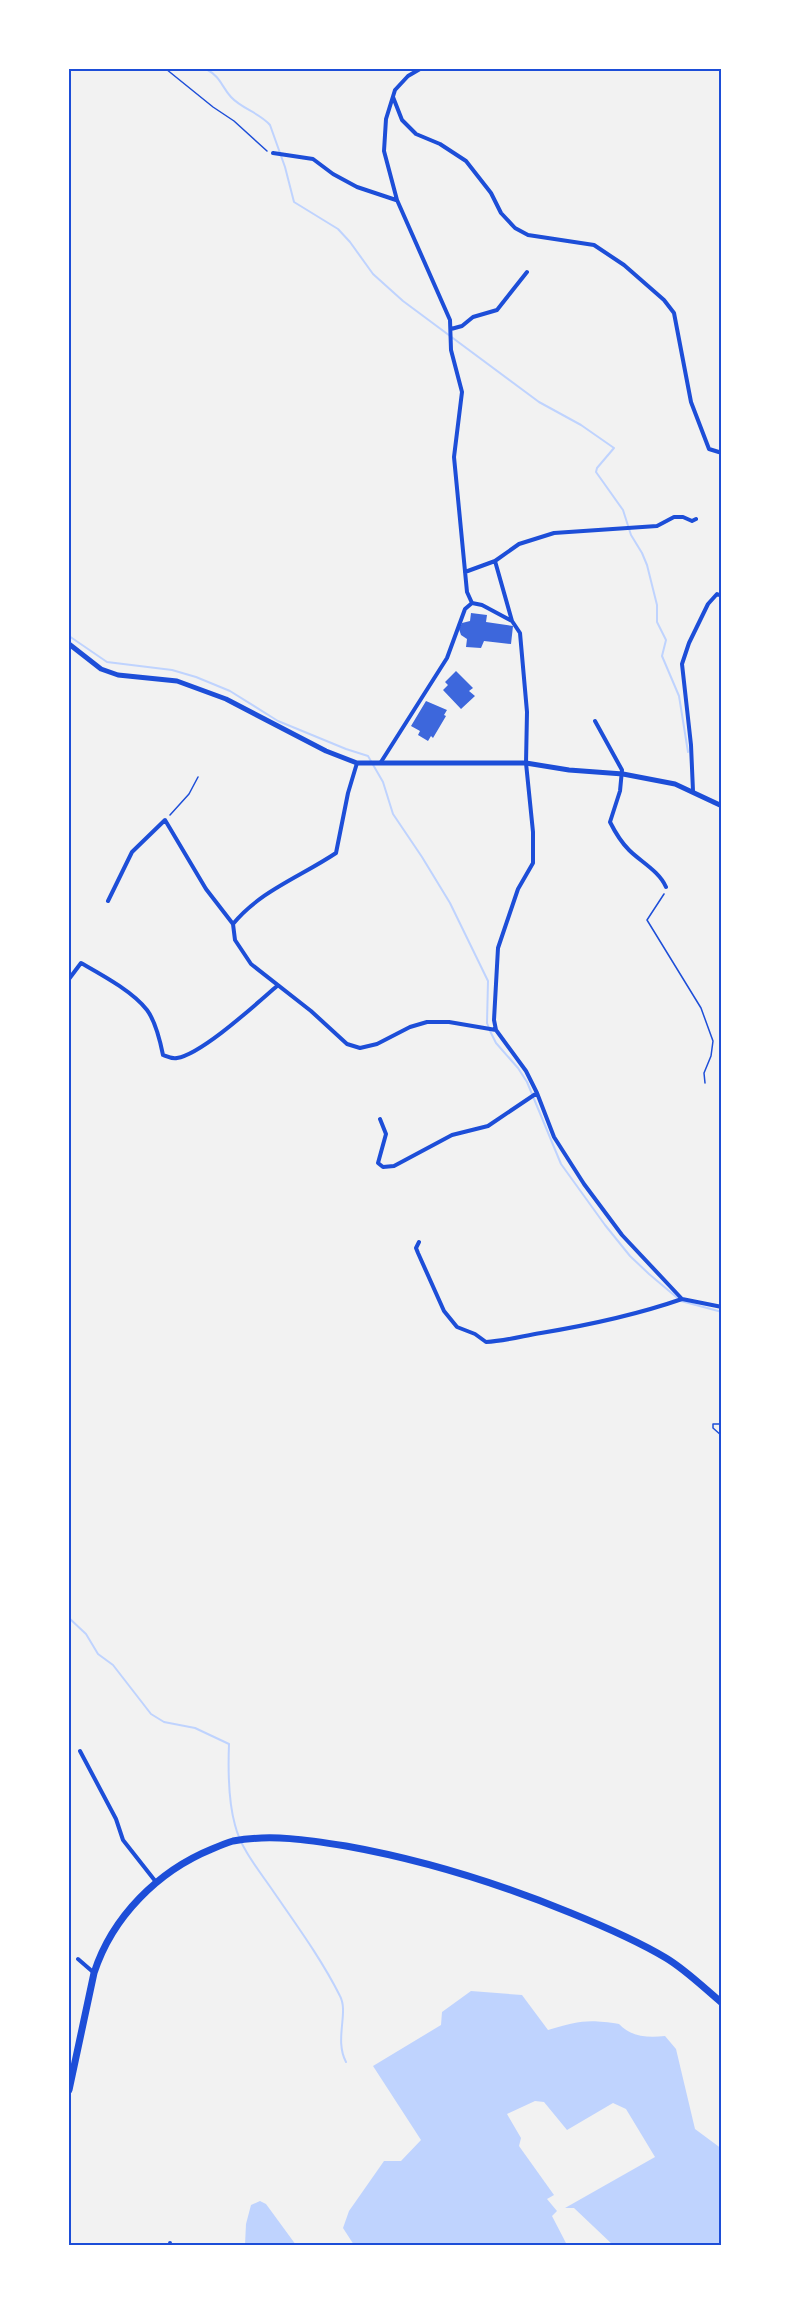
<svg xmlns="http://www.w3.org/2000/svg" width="791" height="2314" viewBox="0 0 791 2314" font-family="Commissioner,sans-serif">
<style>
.water{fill:#bfd3fe}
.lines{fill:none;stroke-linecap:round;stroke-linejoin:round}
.stream{stroke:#bfd3fe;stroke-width:2}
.building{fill:#3d67dc}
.path{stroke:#1d4ed8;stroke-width:1.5}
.minor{stroke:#1d4ed8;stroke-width:4}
.tertiary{stroke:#1d4ed8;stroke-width:5}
.primary{stroke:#1d4ed8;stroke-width:7}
.neatline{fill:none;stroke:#1d4ed8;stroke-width:2}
</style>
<rect width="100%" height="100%" fill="#f2f2f2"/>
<path class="water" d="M 471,1991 L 522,1995 L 548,2030 C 578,2021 588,2019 619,2024 C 631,2037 648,2038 665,2036 L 676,2049 L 695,2129 L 722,2149 L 722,2245 L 613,2245 L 574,2208 L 565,2208 L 655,2157 L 626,2109 L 613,2103 L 567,2130 L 544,2102 L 535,2101 L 507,2114 L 521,2138 L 519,2146 L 554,2195 L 547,2199 L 557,2211 L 552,2216 L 567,2245 L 354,2245 L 343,2228 L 349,2211 L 384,2161 L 401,2161 L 421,2140 L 373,2066 L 441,2025 L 442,2012 Z
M 260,2201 L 266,2204 L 296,2245 L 245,2245 L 246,2224 L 251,2205 Z"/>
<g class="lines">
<path class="stream" d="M 206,69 C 221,77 221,86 231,97 C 242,109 260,113 270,125 L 285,167 L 294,202 L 338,229 L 350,242 L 373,274 L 403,301 L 539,402 L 581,425 L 614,448 L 597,468 L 596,472 L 623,510 L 631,535 L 642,553 L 647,565 L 657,605 L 657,622 L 666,640 L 662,656 L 679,696 L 688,752
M 69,636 L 107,662 L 172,670 L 196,677 L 230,691 L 278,721 L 346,749 L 368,756 L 383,782 L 393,814 L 422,857 L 450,903 L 488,981 L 487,1023 L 490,1031 L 496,1043 L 518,1068 L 527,1082 L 561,1164 L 605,1225 L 630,1256 L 649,1274 L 681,1301 L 722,1312
M 69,1618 L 86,1634 L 98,1654 L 113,1665 L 151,1714 L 164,1722 L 195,1728 L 229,1744 C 228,1770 228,1800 235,1825 C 241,1849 258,1869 271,1888 C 295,1923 321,1958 340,1996 C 349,2013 334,2039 346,2062"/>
</g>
<path class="building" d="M 471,613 L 487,615 L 486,622 L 513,626 L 511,644 L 484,641 L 481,648 L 466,647 L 467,639 L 461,635 L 459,629 L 462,623 L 470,621 Z
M 456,671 L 473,688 L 469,691 L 475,696 L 461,709 L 443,690 L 448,685 L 445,682 Z
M 426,701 L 447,710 L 444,715 L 446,716 L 433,738 L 431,736 L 428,741 L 418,735 L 420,731 L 411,726 Z"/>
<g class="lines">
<path class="path" d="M 166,69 L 213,107 L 234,121 L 267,151
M 170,815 L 189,794 L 198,777
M 664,894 L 647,920 L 701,1008 L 713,1041 L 711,1056 L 704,1073 L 705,1083
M 722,1424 L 713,1424 L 713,1428 L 722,1436"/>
<path class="minor" d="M 420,69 L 408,76 L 395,90 L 386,119 L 384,151 L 397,200 L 450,320 L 451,350 L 462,392 L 454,457 L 467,592 L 472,603
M 393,97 L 402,120 L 416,134 L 440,144 L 466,161 L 491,193 L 501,213 L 515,228 L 528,235 L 594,245 L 624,265 L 664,300 L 674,313 L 691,402 L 709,449 L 722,453
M 273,153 L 313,159 L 333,174 L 357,187 L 396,200
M 451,329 L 462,326 L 473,317 L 497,310 L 527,272
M 495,561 L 512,621 L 520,633 L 527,712 L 526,763 L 533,832 L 533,863 L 518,889 L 498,948 L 494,1020 L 496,1030 L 526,1071 L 537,1093 L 554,1137 L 584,1184 L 622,1235 L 682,1299 L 722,1307
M 465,572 L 495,561 L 519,544 L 554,533 L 657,526 L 674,517 L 683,517 L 692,521 L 696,519
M 472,603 L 482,605 L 512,621
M 595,721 L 622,770 L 620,791 L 610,822 C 615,832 621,842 629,850 C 641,862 659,871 666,887
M 381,762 L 447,658 L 465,609 L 472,603
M 693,791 L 691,745 L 682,664 L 689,643 L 708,604 L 717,594 L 722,596
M 108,901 L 132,852 L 165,820 L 206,889 L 233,924 L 235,940 L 251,964 L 311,1011 L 347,1044 L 360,1048 L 377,1044 L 410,1027 L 427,1022 L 449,1022 L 496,1030
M 233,924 C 260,891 300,877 336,853 L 348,793 L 357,763
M 69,979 L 81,963 C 102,975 132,991 147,1010 C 156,1022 160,1040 163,1055 C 168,1057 172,1059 177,1058 C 202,1054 256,1004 277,986
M 380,1119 L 386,1134 L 378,1163 L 383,1167 L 394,1166 L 452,1135 L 488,1126 L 537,1093
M 419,1242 L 416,1248 L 418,1253 L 444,1311 L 457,1327 L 475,1334 L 486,1342 C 505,1341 523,1336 541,1333 C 589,1325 636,1315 682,1299
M 80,1751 L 116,1819 L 123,1840 L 156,1882
M 78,1959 L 93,1972
M 170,2245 L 170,2243"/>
<path class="tertiary" d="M 69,644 L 101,669 L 118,675 L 177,681 L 226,699 L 326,751 L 357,763 L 526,763 L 569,770 L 623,774 L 675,784 L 722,806"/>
<path class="primary" d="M 69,2090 L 94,1973 C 112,1917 158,1871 212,1849 C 219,1846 226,1843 233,1841 C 271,1834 309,1840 346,1846 C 424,1860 498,1883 571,1913 C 603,1926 636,1940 666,1958 C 686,1970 704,1988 722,2003"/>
</g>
<rect width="791" height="2314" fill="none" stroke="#ffffff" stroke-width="141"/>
<rect x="70" y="70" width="650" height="2174" class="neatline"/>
</svg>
